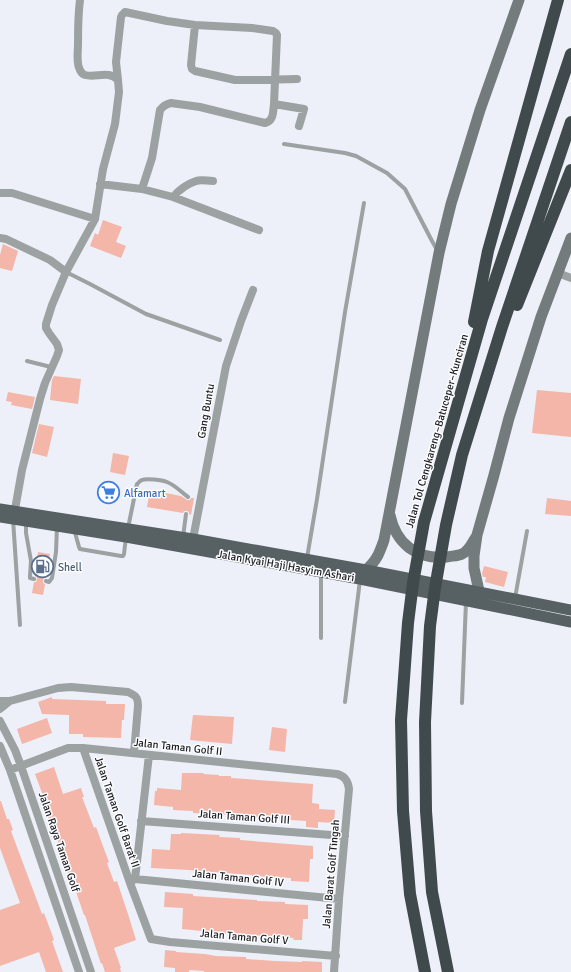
<svg xmlns="http://www.w3.org/2000/svg" width="571" height="972" viewBox="0 0 571 972" font-family="Signika,sans-serif">
<style>
.building{fill:#f3b6a8}
.lines{fill:none;stroke-linecap:round;stroke-linejoin:round}
.service{stroke:#9ca1a2;stroke-width:4}
.minor{stroke:#9ca1a2;stroke-width:8}
.secondary{stroke:#747b7d;stroke-width:11}
.primary{stroke:#576063;stroke-width:11}
.motorway{stroke:#404a4c;stroke-width:12}
.labels{text-anchor:middle;dominant-baseline:central;stroke-width:3;stroke-linejoin:round;paint-order:stroke}
.street-label{font-size:11px;fill:#1c1d21;stroke:#fcfdff}
.shop-label{font-size:11px;fill:#366cbe;stroke:#fcfdff;text-anchor:start}
.service-label{font-size:11px;fill:#4e5e75;stroke:#fcfdff;text-anchor:start}
</style>
<rect width="100%" height="100%" fill="#edeff9"/>
<path class="building" d="M 103,220 L 122,227 L 116,242 L 126,246 L 121,258 L 90,246 L 95,233 L 98,235 Z
M 3,244 L 18,251 L 12,271 L 0,268 L 0,255 Z
M 54,376 L 81,379 L 78,404 L 50,400 L 52,380 Z
M 537,390 L 571,393 L 571,437 L 532,433 Z
M 8,392 L 35,397 L 32,409 L 11,405 L 12,402 L 6,401 Z
M 39,424 L 54,427 L 47,457 L 32,453 Z
M 113,453 L 129,456 L 125,475 L 110,472 Z
M 150,490 L 181,496 L 187,500 L 190,500 L 191,498 L 194,498 L 191,515 L 189,514 L 189,512 L 187,511 L 184,511 L 183,513 L 147,507 Z
M 547,498 L 571,501 L 571,516 L 545,514 Z
M 38,552 L 50,554 L 46,578 L 44,578 L 43,580 L 43,583 L 45,584 L 43,595 L 32,593 L 34,582 L 36,582 L 37,579 L 37,577 L 35,576 Z
M 484,566 L 508,572 L 504,587 L 485,582 L 486,577 L 483,577 L 482,574 Z
M 52,697 L 52,699 L 106,701 L 106,704 L 125,704 L 124,720 L 122,720 L 121,738 L 83,737 L 83,734 L 69,734 L 69,715 L 42,714 L 38,702 Z
M 193,715 L 234,717 L 232,744 L 190,740 Z
M 47,718 L 52,733 L 22,744 L 17,729 Z
M 272,727 L 287,729 L 285,752 L 269,750 Z
M 54,767 L 63,794 L 81,788 L 84,797 L 82,797 L 94,828 L 96,827 L 104,849 L 109,862 L 107,863 L 114,882 L 117,881 L 128,914 L 136,940 L 114,948 L 121,968 L 120,968 L 121,972 L 105,972 L 102,963 L 101,964 L 85,915 L 84,915 L 73,883 L 71,883 L 64,861 L 65,861 L 57,838 L 55,839 L 42,799 L 44,798 L 35,774 Z
M 182,773 L 204,773 L 203,774 L 219,775 L 219,776 L 231,776 L 231,778 L 313,784 L 312,803 L 319,804 L 319,809 L 335,810 L 334,823 L 318,822 L 318,828 L 306,827 L 306,821 L 275,819 L 275,818 L 235,816 L 235,815 L 193,813 L 193,811 L 173,810 L 173,807 L 154,805 L 155,791 L 157,791 L 157,788 L 181,790 Z
M 0,801 L 1,801 L 7,819 L 9,819 L 13,830 L 11,831 L 42,914 L 44,913 L 50,929 L 54,940 L 52,941 L 63,972 L 46,972 L 39,952 L 0,966 L 0,910 L 20,903 L 0,848 Z
M 181,833 L 220,835 L 219,837 L 240,838 L 240,840 L 313,846 L 313,859 L 310,859 L 309,882 L 291,881 L 291,878 L 252,876 L 252,875 L 210,872 L 189,870 L 151,868 L 152,849 L 170,850 L 171,834 L 181,834 Z
M 165,892 L 193,894 L 193,896 L 257,900 L 257,901 L 285,902 L 285,904 L 308,905 L 308,919 L 303,919 L 302,940 L 293,940 L 294,938 L 266,937 L 266,936 L 212,933 L 212,932 L 182,929 L 183,908 L 164,907 Z
M 165,950 L 176,951 L 176,952 L 205,954 L 216,956 L 246,957 L 246,959 L 275,961 L 302,962 L 302,961 L 322,962 L 322,972 L 204,972 L 204,971 L 189,970 L 189,972 L 175,972 L 175,968 L 164,967 Z"/>
<g class="lines">
<path class="service" d="M 284,144 L 345,153 L 356,156 L 387,173 L 405,189 L 432,241 L 437,250
M 66,272 L 90,284 L 146,314 L 220,340
M 27,361 L 51,367
M 13,519 L 20,625
M 26,523 L 26,533 L 31,561 L 30,576 L 30,578 L 34,579
M 128,528 L 137,484 C 139,483 139,481 142,480 C 146,478 162,480 167,482 C 175,485 181,492 188,497
M 74,529 L 79,547 L 80,549 L 121,556 L 123,556 L 124,554 L 126,537
M 183,537 L 186,514
M 307,558 L 317,499 L 345,312 L 364,203
M 46,581 L 49,582 L 52,578 L 56,552 L 57,526
M 515,598 L 527,531
M 321,638 L 321,573
M 345,702 L 360,580
M 462,703 L 466,601"/>
<path class="minor" d="M 195,25 L 191,65 L 192,69 L 195,71 L 235,80 L 257,80 L 297,79
M 118,80 L 116,62 L 121,17 L 122,15 L 125,12 L 167,21 L 195,25 L 252,28 L 273,31 L 276,33 L 277,35 L 274,104
M 100,184 L 142,189 L 173,197 L 259,230
M 142,189 L 152,158 L 160,110 C 163,106 166,104 171,103 L 200,107 L 265,123 C 274,121 273,111 274,104 L 304,109 L 299,126
M 0,193 L 12,193 L 95,219
M 173,197 C 179,190 187,184 196,181 C 201,179 207,181 213,181
M 0,238 L 6,239 L 50,260 L 66,272
M 558,273 L 571,278
M 14,515 L 22,470 L 40,399 L 45,383 L 57,356 L 59,350 L 57,344 L 49,333 L 46,328 L 46,324 L 52,305 L 66,272 L 95,219 L 103,169 L 115,124 L 119,92 L 118,80 C 109,70 96,78 85,75 C 81,74 78,67 78,63 C 77,57 78,50 78,44 C 78,29 78,15 80,0
M 193,539 L 226,366 L 241,321 L 253,290
M 0,701 L 10,701 L 58,688 L 71,687 L 128,692 C 136,696 138,697 138,706 L 134,753
M 0,709 L 10,701
M 0,721 L 15,750 L 21,766 L 91,972
M 0,746 L 10,770 L 79,972
M 83,748 L 130,883 L 151,939 L 170,942 L 336,956
M 10,770 L 68,748 L 83,748 L 337,774 C 345,776 348,781 349,789 L 339,899 L 334,972
M 141,821 L 345,836
M 135,879 L 339,899
M 132,881 L 135,879 L 149,755"/>
<path class="secondary" d="M 390,515 C 396,544 417,560 447,557 C 451,556 458,556 462,554 C 469,551 472,543 476,537
M 366,570 C 377,560 379,554 384,540 L 439,253 L 451,204 L 480,110 L 519,0
M 479,591 L 474,568 L 474,556 L 477,535 L 494,475 L 509,418 L 541,317 L 571,238"/>
<path class="primary" d="M 0,509 L 193,539 L 366,570 L 571,610
M 0,517 L 126,537 L 360,579 L 571,622"/>
<path class="motorway" d="M 517,305 L 571,170
M 474,322 L 488,251 L 558,0
M 425,972 L 410,894 L 403,811 L 401,720 L 408,623 L 413,583 L 424,522 L 482,319 L 571,54
M 448,972 L 432,892 L 426,811 L 425,722 L 430,626 L 435,588 L 446,525 L 462,455 L 502,327 L 571,122"/>
</g>
<defs>
<symbol id="supermarket-ring" viewBox="-11 -11 22 22"><circle r="9.5" fill="#fcfdff" stroke="#3f7fe0" stroke-width="1.5"/><path d="M-6-5.5h2.5l.6 2H6L4.5 2H-2.5L-4.4-4H-6ZM-1.5 3.2a1.3 1.3 0 1 0 .1 0ZM3 3.2a1.3 1.3 0 1 0 .1 0Z" fill="#3f7fe0"/></symbol>
<symbol id="fuel-ring" viewBox="-11 -11 22 22"><circle r="9.5" fill="#fcfdff" stroke="#5c6f8a" stroke-width="1.5"/><path d="M-5.5-6h7V0h2V4h1.3V-2.5L3-4.5l.8-.8L6-3V5H2.5V1h-1V6h-7ZM-4.2-4.7v3.2H.2V-4.7Z" fill="#5c6f8a"/></symbol>
</defs>
<g fill-rule="evenodd">
<use href="#supermarket-ring" x="96" y="480" width="25" height="25"/>
<use href="#fuel-ring" x="30" y="554" width="25" height="25"/>
</g>
<g class="labels">
<g class="street-label">
<text transform="translate(206 411) rotate(-80)">Gang Buntu</text>
<text transform="translate(437 431) rotate(-74)">Jalan Tol Cengkareng–Batuceper–Kunciran</text>
<text transform="translate(286 566) rotate(10)">Jalan Kyai Haji Hasyim Ashari</text>
<text transform="translate(178 747) rotate(6)">Jalan Taman Golf II</text>
<text transform="translate(117 812) rotate(71)">Jalan Taman Golf Barat II</text>
<text transform="translate(244 817) rotate(4)">Jalan Taman Golf III</text>
<text transform="translate(59 842) rotate(71)">Jalan Raya Taman Golf</text>
<text transform="translate(331 874) rotate(-85)">Jalan Barat Golf Tingah</text>
<text transform="translate(238 878) rotate(6)">Jalan Taman Golf IV</text>
<text transform="translate(244 937) rotate(5)">Jalan Taman Golf V</text>
</g>
<g class="shop-label">
<text x="124" y="493">Alfamart</text>
</g>
<g class="service-label">
<text x="58" y="567">Shell</text>
</g>
</g>
</svg>
